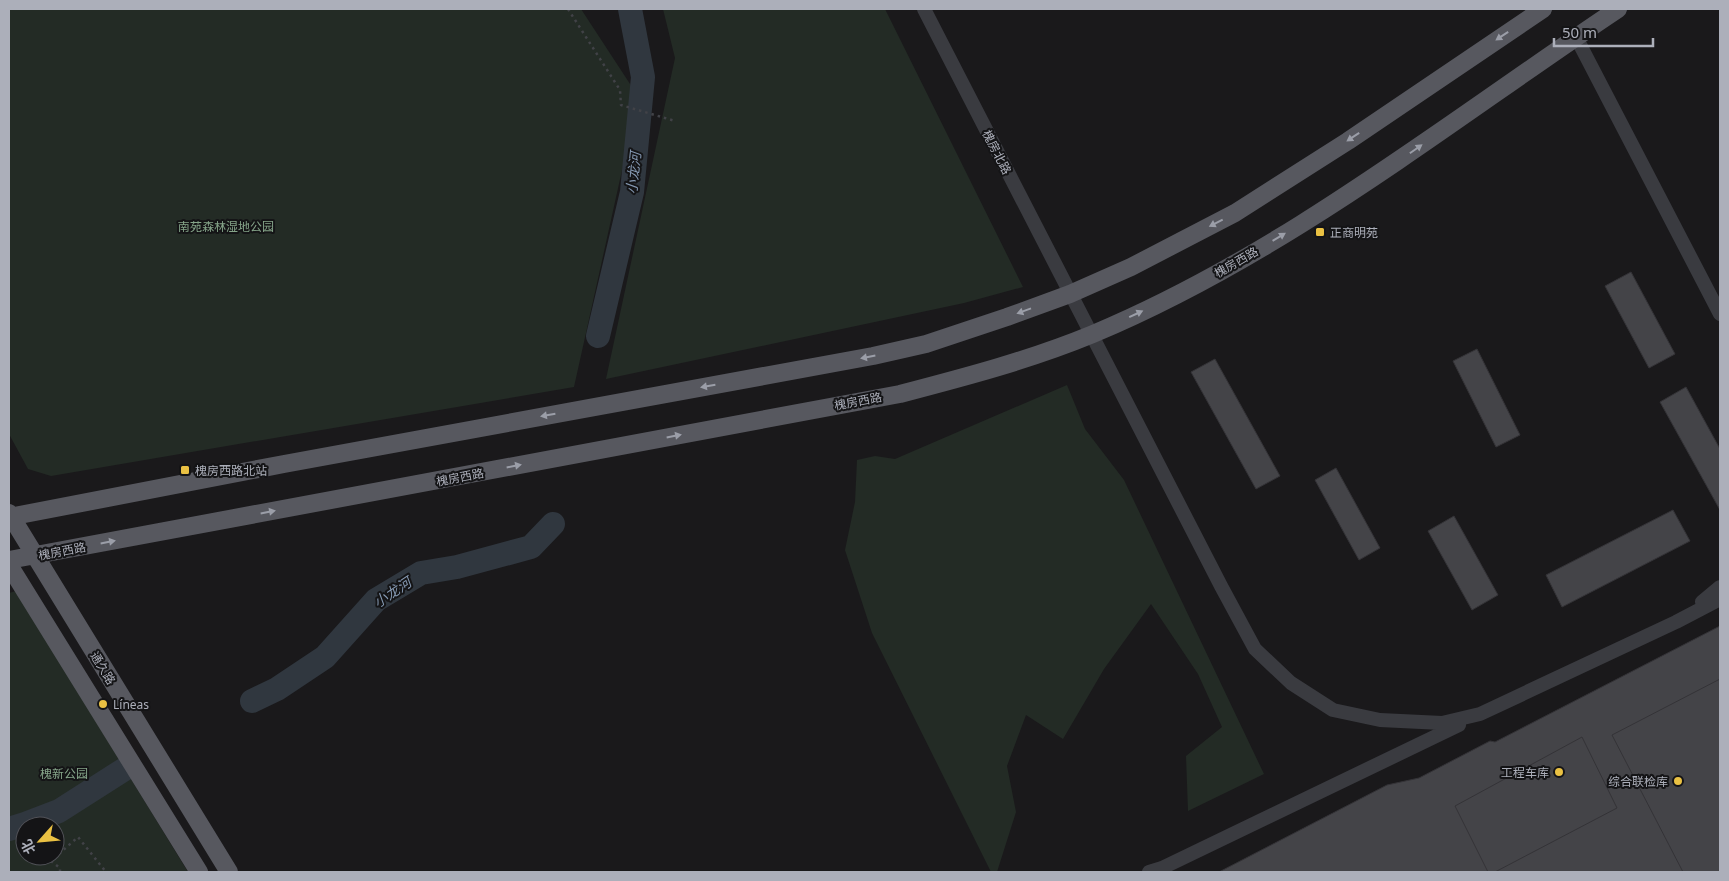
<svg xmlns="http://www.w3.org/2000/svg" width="1729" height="881" viewBox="0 0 1729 881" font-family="'Noto Sans','Noto Sans SC',sans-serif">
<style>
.green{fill:#232b25;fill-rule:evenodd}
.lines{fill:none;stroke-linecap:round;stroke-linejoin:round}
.river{stroke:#30373f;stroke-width:24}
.building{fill:#444448;stroke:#343337}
.path{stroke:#414247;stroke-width:2.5;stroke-dasharray:2.5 4;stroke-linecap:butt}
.tertiary{stroke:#3a3b40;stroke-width:14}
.primary{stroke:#57585f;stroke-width:18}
.oneway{fill:#9b9ea8}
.poi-dot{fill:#eac143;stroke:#141416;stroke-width:2}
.labels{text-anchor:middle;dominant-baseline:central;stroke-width:4;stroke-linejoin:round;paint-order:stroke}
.street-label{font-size:12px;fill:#acafba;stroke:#141416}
.park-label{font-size:12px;fill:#85a489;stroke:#141416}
.poi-label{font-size:12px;fill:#acafba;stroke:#141416;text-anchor:start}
.water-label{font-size:14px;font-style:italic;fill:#869ab3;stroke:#141416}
</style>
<rect width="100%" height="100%" fill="#1a191b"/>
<path class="green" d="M 9,9 L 581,9 L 632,87 L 632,125 L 574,387 L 51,476 L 28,469 L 9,434 Z
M 663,9 L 885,9 L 1023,287 L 964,303 L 606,379 L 675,58 Z
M 1067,385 L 1085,429 L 1124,480 L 1264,774 L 1188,811 L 1186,756 L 1222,727 L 1198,674 L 1151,604 L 1104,669 L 1063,739 L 1026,715 L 1007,766 L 1016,812 L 997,872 L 991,872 L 872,633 L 845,550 L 855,502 L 857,460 L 875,456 L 895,459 Z
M 16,591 L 188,872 L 9,872 L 9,593 ZM 25,826 L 55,826 L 55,856 L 25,856 Z"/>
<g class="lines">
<path class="river" d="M 598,336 L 632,192 L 643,77 L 630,9
M 252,701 L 277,689 L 325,657 L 376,600 L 421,573 L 457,567 L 531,547 L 553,524
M 9,829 L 25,824 L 59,811 L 128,767"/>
</g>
<path class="building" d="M 1631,272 L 1675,354 L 1649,368 L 1605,286 Z
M 1477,349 L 1520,435 L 1496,447 L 1453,361 Z
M 1215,359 L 1280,476 L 1256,489 L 1191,372 Z
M 1686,387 L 1720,449 L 1720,510 L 1660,402 Z
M 1336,468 L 1380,548 L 1359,560 L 1315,480 Z
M 1673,510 L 1690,541 L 1562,607 L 1546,575 Z
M 1454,516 L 1498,595 L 1472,610 L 1428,531 Z
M 1720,626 L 1720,872 L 1219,872 L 1387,785 L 1419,778 L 1490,741 L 1495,742 Z
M 1720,679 L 1720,872 L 1683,872 L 1612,735 Z
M 1582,737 L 1617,808 L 1495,872 L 1488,872 L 1455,806 Z"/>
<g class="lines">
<path class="path" d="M 568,9 L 620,90 L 621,105 L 675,121
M 60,872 L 60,868 L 51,861 L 78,837 L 106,872"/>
<path class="tertiary" d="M 924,9 L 1221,586 L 1255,649 L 1291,683 L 1333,710 L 1380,720 L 1442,723 L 1480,714 L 1676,622 L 1720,599
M 1576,37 L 1720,314
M 1702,602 L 1720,587
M 1149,872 L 1162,868 L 1459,725"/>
<path class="primary" d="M 9,513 L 229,872
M 9,517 L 284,464 L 873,356 L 926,344 L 1007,317 L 1070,294 L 1131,267 L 1235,213 L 1348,141 L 1543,9
M 9,560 L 900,394 C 965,377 1030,360 1093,334 C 1284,254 1447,123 1618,9
M 9,565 L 199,872"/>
</g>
<defs><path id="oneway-solid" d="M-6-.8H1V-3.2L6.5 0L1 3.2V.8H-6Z" transform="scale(1.25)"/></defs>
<g class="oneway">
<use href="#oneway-solid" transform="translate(1502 36) rotate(146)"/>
<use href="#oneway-solid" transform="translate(1353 137) rotate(146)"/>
<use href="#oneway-solid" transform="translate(1416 149) rotate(-35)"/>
<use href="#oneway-solid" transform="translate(1216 223) rotate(153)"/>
<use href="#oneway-solid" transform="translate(1279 237) rotate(-31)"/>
<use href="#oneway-solid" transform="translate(1024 311) rotate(160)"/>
<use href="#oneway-solid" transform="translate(1136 314) rotate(-25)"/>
<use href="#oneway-solid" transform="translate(868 357) rotate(169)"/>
<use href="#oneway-solid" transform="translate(708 386) rotate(170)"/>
<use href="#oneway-solid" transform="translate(548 415) rotate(170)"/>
<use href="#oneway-solid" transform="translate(674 436) rotate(-11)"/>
<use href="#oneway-solid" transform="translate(514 466) rotate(-11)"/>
<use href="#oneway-solid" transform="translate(268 512) rotate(-11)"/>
<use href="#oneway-solid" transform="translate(108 542) rotate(-11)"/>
</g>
<g class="poi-dot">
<rect x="1315" y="227" width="10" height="10" rx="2.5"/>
<rect x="180" y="465" width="10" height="10" rx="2.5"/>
<circle cx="103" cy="704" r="5"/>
<circle cx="1559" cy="772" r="5"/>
<circle cx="1678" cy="781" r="5"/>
</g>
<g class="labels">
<g class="street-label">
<text transform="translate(997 152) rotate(63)">槐房北路</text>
<text transform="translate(1236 262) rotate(-30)">槐房西路</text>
<text transform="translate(858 401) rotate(-11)">槐房西路</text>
<text transform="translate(460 477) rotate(-11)">槐房西路</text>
<text transform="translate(62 551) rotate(-11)">槐房西路</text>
<text transform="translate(103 668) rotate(58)">通久路</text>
</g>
<g class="park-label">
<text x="226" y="226">南苑森林湿地公园</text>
<text x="64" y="773">槐新公园</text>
</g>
<g class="poi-label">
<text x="1330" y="232">正商明苑</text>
<text x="195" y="470">槐房西路北站</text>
<text x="113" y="704">Líneas</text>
<text x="1549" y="772" text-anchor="end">工程车库</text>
<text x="1668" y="781" text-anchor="end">综合联检库</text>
</g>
<g class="water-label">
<text transform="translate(633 173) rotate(-84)">小龙河</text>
<text transform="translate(392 592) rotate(-34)">小龙河</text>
</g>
</g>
<rect width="1729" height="881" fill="none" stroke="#acafba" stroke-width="20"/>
<g transform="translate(40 841) rotate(243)"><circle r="24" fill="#141416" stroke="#515258"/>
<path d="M0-4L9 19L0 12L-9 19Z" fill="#eac143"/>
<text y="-8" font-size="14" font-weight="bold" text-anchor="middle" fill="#acafba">北</text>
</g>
<path d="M1554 38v8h99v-8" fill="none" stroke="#acafba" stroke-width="2.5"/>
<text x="1562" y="38" font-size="15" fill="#acafba" stroke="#141416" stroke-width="4" paint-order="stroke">50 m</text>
</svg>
